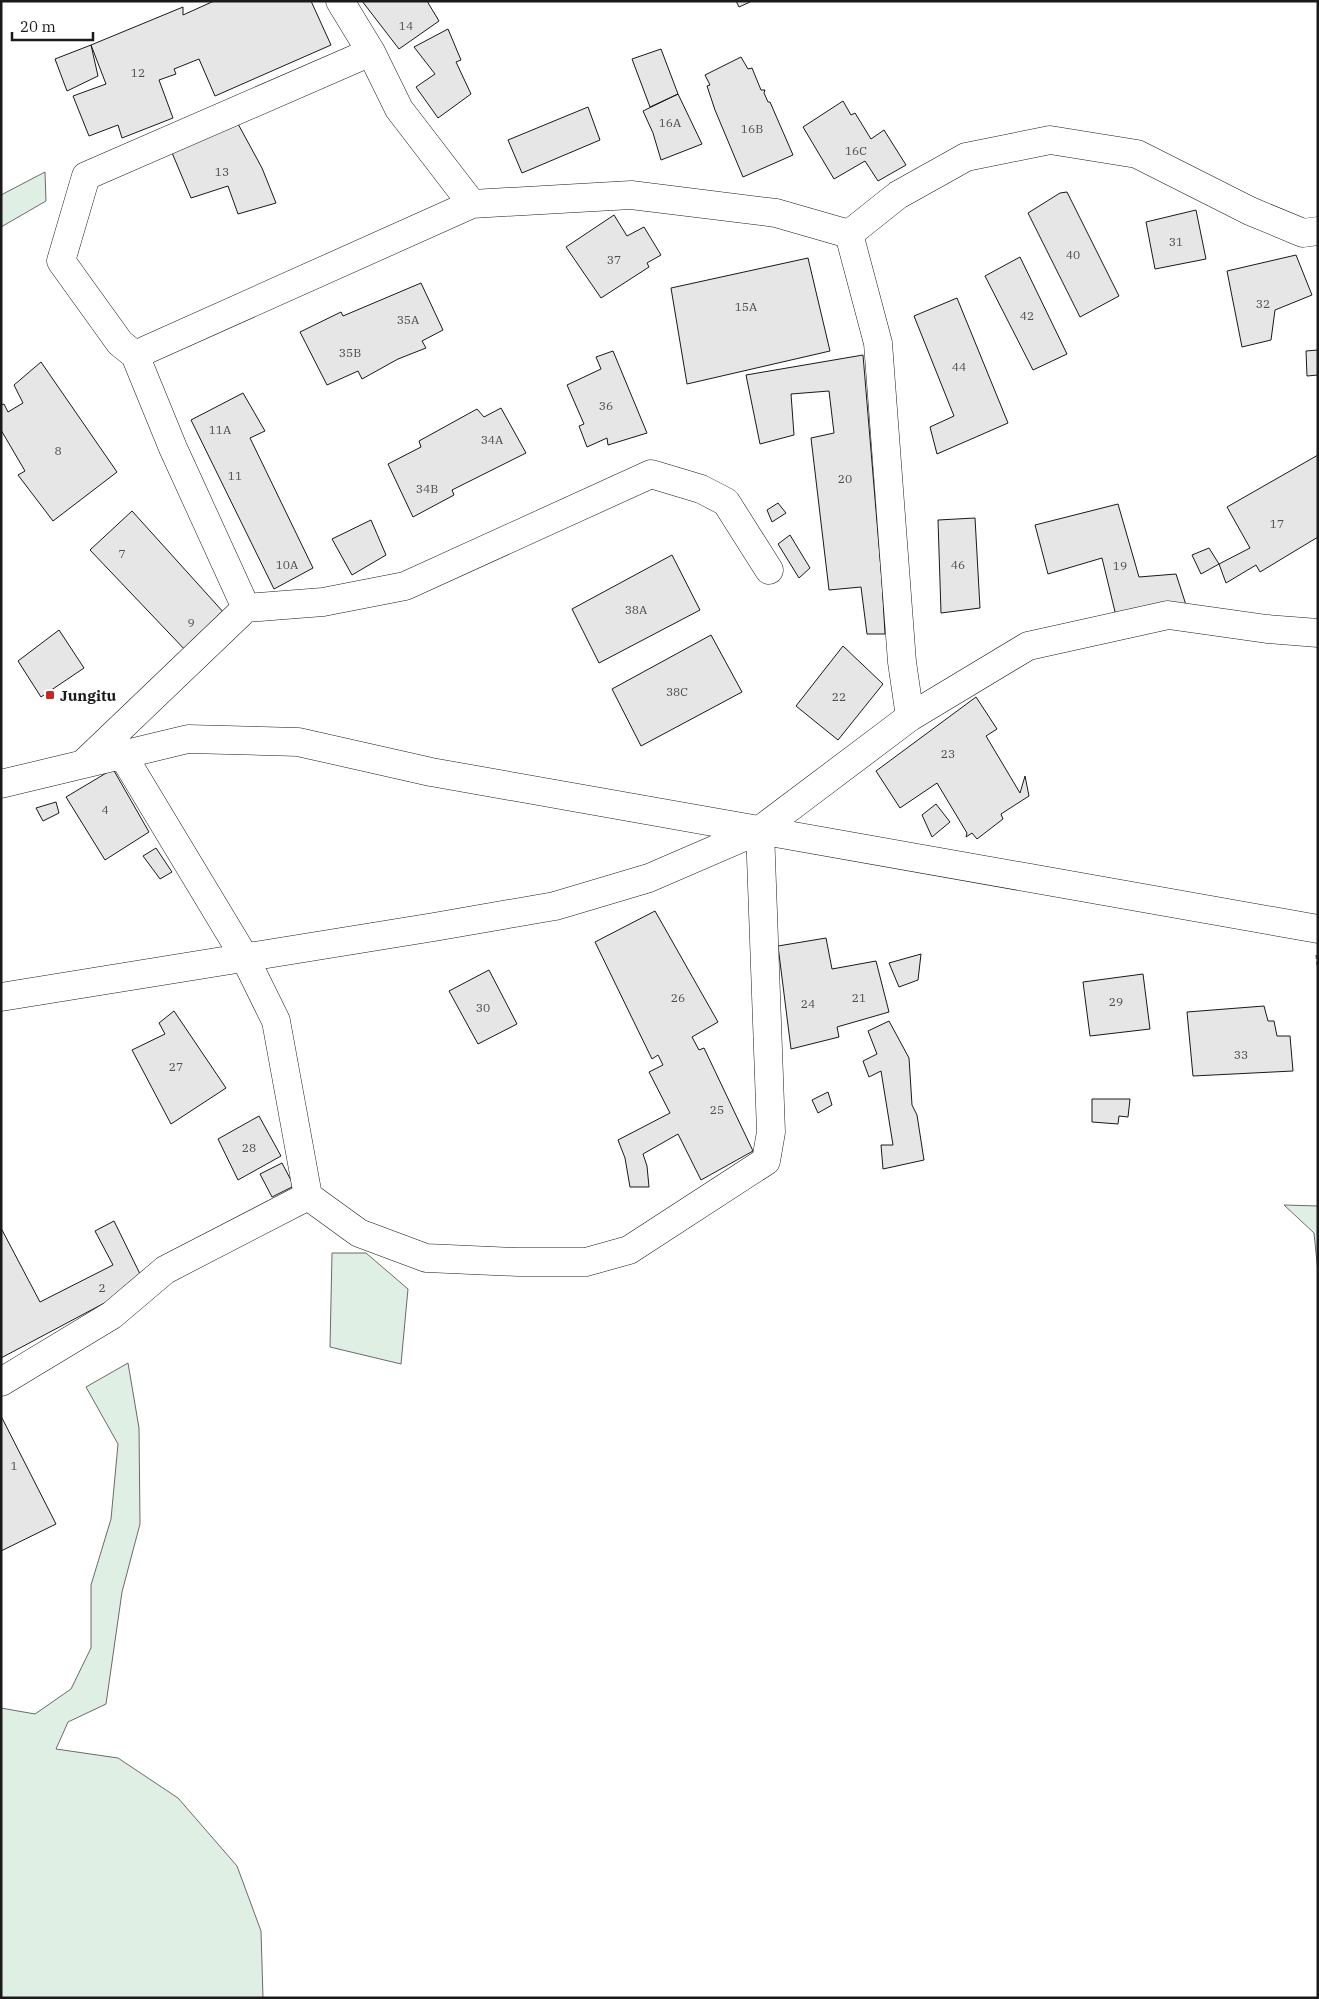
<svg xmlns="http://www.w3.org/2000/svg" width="1319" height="1999" viewBox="0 0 1319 1999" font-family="'IBM Plex Serif',serif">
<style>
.green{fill:#e0efe3;stroke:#6a6a6a}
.building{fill:#e6e6e6;stroke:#1a1a1a}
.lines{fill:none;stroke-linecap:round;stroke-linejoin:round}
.minor-casing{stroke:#1a1a1a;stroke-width:29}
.path{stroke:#5f5f5f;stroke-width:3;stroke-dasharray:4 2.5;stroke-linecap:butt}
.minor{stroke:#fff;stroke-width:28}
.poi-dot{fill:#c62828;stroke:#fff;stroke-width:2}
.labels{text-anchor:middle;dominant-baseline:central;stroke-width:4;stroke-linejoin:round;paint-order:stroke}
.number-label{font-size:12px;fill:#4d4d4d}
.poi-label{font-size:15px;font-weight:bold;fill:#1a1a1a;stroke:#fff;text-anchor:start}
</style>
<rect width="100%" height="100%" fill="#fff"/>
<path class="green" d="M 45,172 L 46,201 L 1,227 L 1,195 Z
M 1284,1205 L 1318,1206 L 1318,1272 L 1314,1233 Z
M 332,1253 L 366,1253 L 408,1289 L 401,1364 L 330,1347 Z
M 128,1363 L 139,1428 L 140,1524 L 122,1592 L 106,1704 L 68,1722 L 56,1749 L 118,1758 L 178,1798 L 237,1866 L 261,1931 L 263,1998 L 1,1998 L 1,1708 L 35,1714 L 71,1689 L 91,1648 L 91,1585 L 111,1519 L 118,1444 L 86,1387 Z"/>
<path class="building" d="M 214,1 L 311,1 L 331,45 L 215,96 L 199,59 L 174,69 L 176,74 L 159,80 L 173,118 L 122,138 L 118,125 L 89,136 L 73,96 L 106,84 L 91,45 L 183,7 L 183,15 Z
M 362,1 L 427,1 L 439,21 L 399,49 Z
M 736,1 L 750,1 L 750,2 L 739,7 Z
M 448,29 L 461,60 L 456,62 L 471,94 L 438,118 L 416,87 L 435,74 L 414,47 Z
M 91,45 L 98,76 L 67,91 L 55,59 Z
M 661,49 L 678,94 L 650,107 L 632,59 Z
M 741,57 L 748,69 L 752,68 L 761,90 L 765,90 L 764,93 L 768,102 L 770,102 L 793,155 L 743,177 L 715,110 L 707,86 L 710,85 L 705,75 Z
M 678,94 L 702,144 L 661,160 L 653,133 L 643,111 Z
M 843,101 L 851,115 L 855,113 L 871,139 L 884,130 L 906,165 L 878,181 L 865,161 L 834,179 L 803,127 Z
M 588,107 L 600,140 L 522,173 L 508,140 Z
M 237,122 L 262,168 L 276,203 L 238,214 L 228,186 L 191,198 L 170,148 Z
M 1067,192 L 1119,296 L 1080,317 L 1028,213 L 1060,193 Z
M 1196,210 L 1206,259 L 1155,269 L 1146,222 Z
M 614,215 L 627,236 L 644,227 L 661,255 L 647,263 L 649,267 L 601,298 L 566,247 Z
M 1296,255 L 1312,295 L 1275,310 L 1271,340 L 1242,347 L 1227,271 Z
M 1020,257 L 1067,354 L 1033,370 L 985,276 Z
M 808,258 L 830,351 L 687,384 L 671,288 Z
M 421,283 L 443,330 L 422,341 L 426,348 L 398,359 L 362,379 L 358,371 L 327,385 L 300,332 L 341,312 L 343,316 Z
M 957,298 L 1008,423 L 937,454 L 930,427 L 954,416 L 914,316 Z
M 1318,350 L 1318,375 L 1307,376 L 1306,351 Z
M 613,351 L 647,433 L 608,445 L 607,438 L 587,447 L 579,426 L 584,424 L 567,385 L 601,369 L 596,357 Z
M 863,355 L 882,582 L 885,634 L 867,634 L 861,587 L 829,590 L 811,438 L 834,433 L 829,391 L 791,394 L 794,435 L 760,444 L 746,375 Z
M 41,362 L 117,472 L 53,521 L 18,475 L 25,471 L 1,430 L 1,405 L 4,404 L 8,412 L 23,403 L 14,385 Z
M 243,393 L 265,431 L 250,438 L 313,568 L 274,589 L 191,420 Z
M 501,408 L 526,453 L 452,490 L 454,495 L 413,517 L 388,464 L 421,447 L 419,441 L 477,409 L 484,417 Z
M 1318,455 L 1318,537 L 1260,572 L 1256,565 L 1226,583 L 1219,564 L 1250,548 L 1227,507 Z
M 778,503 L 786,513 L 772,522 L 767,510 Z
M 1118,504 L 1139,577 L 1176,574 L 1187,608 L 1117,620 L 1102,558 L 1048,574 L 1035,525 Z
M 132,511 L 225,614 L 188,653 L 90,550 Z
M 975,518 L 980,608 L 941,613 L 938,520 Z
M 371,520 L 386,555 L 352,575 L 332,539 Z
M 790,535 L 810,568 L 799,578 L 778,544 Z
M 1209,548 L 1219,564 L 1201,574 L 1192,555 Z
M 672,555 L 700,610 L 599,663 L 572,609 Z
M 59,630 L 84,668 L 41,697 L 18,661 Z
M 711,635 L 742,692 L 641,746 L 612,689 Z
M 843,646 L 883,684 L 838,740 L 796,706 Z
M 976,697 L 997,729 L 986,736 L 1020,793 L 1025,776 L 1029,796 L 1001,814 L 1003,819 L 977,839 L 972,833 L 966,837 L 967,833 L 937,783 L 900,808 L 876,771 Z
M 113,769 L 149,832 L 105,860 L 66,797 Z
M 56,802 L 59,813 L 43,821 L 36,808 Z
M 936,804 L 950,822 L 932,837 L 922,815 Z
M 156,848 L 172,872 L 160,879 L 143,856 Z
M 655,911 L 718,1022 L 692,1037 L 699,1050 L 704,1048 L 753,1151 L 701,1180 L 678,1134 L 643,1154 L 647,1166 L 649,1187 L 630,1187 L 625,1158 L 618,1140 L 670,1113 L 649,1072 L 663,1065 L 658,1055 L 652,1059 L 595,942 Z
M 826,938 L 832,969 L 876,961 L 889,1012 L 837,1027 L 839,1037 L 791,1049 L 778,946 Z
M 921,954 L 918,980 L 899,987 L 889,963 Z
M 489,970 L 517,1024 L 478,1044 L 449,991 Z
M 1143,974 L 1150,1029 L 1090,1036 L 1083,982 Z
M 1264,1006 L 1268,1021 L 1274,1021 L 1277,1036 L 1290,1036 L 1293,1071 L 1193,1076 L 1187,1012 Z
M 174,1011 L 226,1088 L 171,1124 L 132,1050 L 165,1034 L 159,1023 Z
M 889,1021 L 909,1058 L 912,1105 L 917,1115 L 924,1160 L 883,1169 L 881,1145 L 893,1145 L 881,1071 L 869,1077 L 863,1061 L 877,1054 L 868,1031 Z
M 828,1092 L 832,1105 L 818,1113 L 812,1100 Z
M 1092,1099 L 1130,1099 L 1128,1117 L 1119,1116 L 1118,1124 L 1092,1122 Z
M 259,1116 L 281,1156 L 238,1180 L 218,1139 Z
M 282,1163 L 294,1186 L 272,1197 L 260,1174 Z
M 114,1221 L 144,1282 L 1,1358 L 1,1228 L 40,1302 L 113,1265 L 95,1231 Z
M 1,1416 L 56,1524 L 1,1551 Z"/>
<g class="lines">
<defs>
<path id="minor" d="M 340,1 L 371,52 L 399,109 L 472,204
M 849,234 L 898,195 L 966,157 L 1050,140 L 1137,154 L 1250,211 L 1303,233 L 1318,231
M 849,234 L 878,343 L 902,662 L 910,717
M 135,355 L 472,204 L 631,195 L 776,213 L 849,234
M 246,608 L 323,602 L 405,586 L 651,474 L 701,489 L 726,502 L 769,570
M 122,754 L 245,958 L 276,1021 L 308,1196 L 359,1233 L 426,1258 L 518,1262 L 586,1262 L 629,1250 L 766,1161 L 771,1132 L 760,830
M 85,762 L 246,608 L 173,448 L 135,355 L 120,343 L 61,261 L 86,176 L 371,52
M 1,784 L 188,739 L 298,742 L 431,772 L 1318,929
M 1,997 L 434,927 L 555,906 L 649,878 L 760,830 L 910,717 L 1028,646 L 1168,615 L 1267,629 L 1318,633
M 1,1382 L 112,1315 L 165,1270 L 308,1196"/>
</defs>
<use href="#minor" class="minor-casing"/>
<path class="path" d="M 1317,955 L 1318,967"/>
<use href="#minor" class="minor"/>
</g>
<rect class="poi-dot" x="45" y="690" width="10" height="10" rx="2.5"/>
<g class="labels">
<g class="number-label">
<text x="406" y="25">14</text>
<text x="138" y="72">12</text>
<text x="670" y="122">16A</text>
<text x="752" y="128">16B</text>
<text x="856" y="150">16C</text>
<text x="222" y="171">13</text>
<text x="1176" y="241">31</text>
<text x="1073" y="254">40</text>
<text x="614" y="259">37</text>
<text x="1263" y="303">32</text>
<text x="746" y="306">15A</text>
<text x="1027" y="315">42</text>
<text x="408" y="319">35A</text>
<text x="350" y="352">35B</text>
<text x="959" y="366">44</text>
<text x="606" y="405">36</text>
<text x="220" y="429">11A</text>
<text x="492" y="439">34A</text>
<text x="58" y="450">8</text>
<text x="235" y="475">11</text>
<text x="845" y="478">20</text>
<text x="427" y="488">34B</text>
<text x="1277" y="523">17</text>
<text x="122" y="553">7</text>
<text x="287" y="564">10A</text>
<text x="958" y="564">46</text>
<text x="1120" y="565">19</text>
<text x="636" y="609">38A</text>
<text x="191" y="622">9</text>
<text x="677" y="691">38C</text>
<text x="839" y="696">22</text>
<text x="948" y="753">23</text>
<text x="105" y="809">4</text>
<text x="678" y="997">26</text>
<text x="859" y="997">21</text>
<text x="1116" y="1001">29</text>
<text x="808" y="1003">24</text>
<text x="483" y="1007">30</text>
<text x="1241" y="1054">33</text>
<text x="176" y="1066">27</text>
<text x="717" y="1109">25</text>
<text x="249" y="1147">28</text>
<text x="102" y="1287">2</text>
<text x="14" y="1465">1</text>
</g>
<g class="poi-label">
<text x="60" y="695">Jungitu</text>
</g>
</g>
<rect width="1319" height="1999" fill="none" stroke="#1a1a1a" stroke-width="5"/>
<path d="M12 32v8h81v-8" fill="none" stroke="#1a1a1a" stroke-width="2.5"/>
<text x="20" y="32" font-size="15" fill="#1a1a1a" stroke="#ffffff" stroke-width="4" paint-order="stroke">20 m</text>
</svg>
